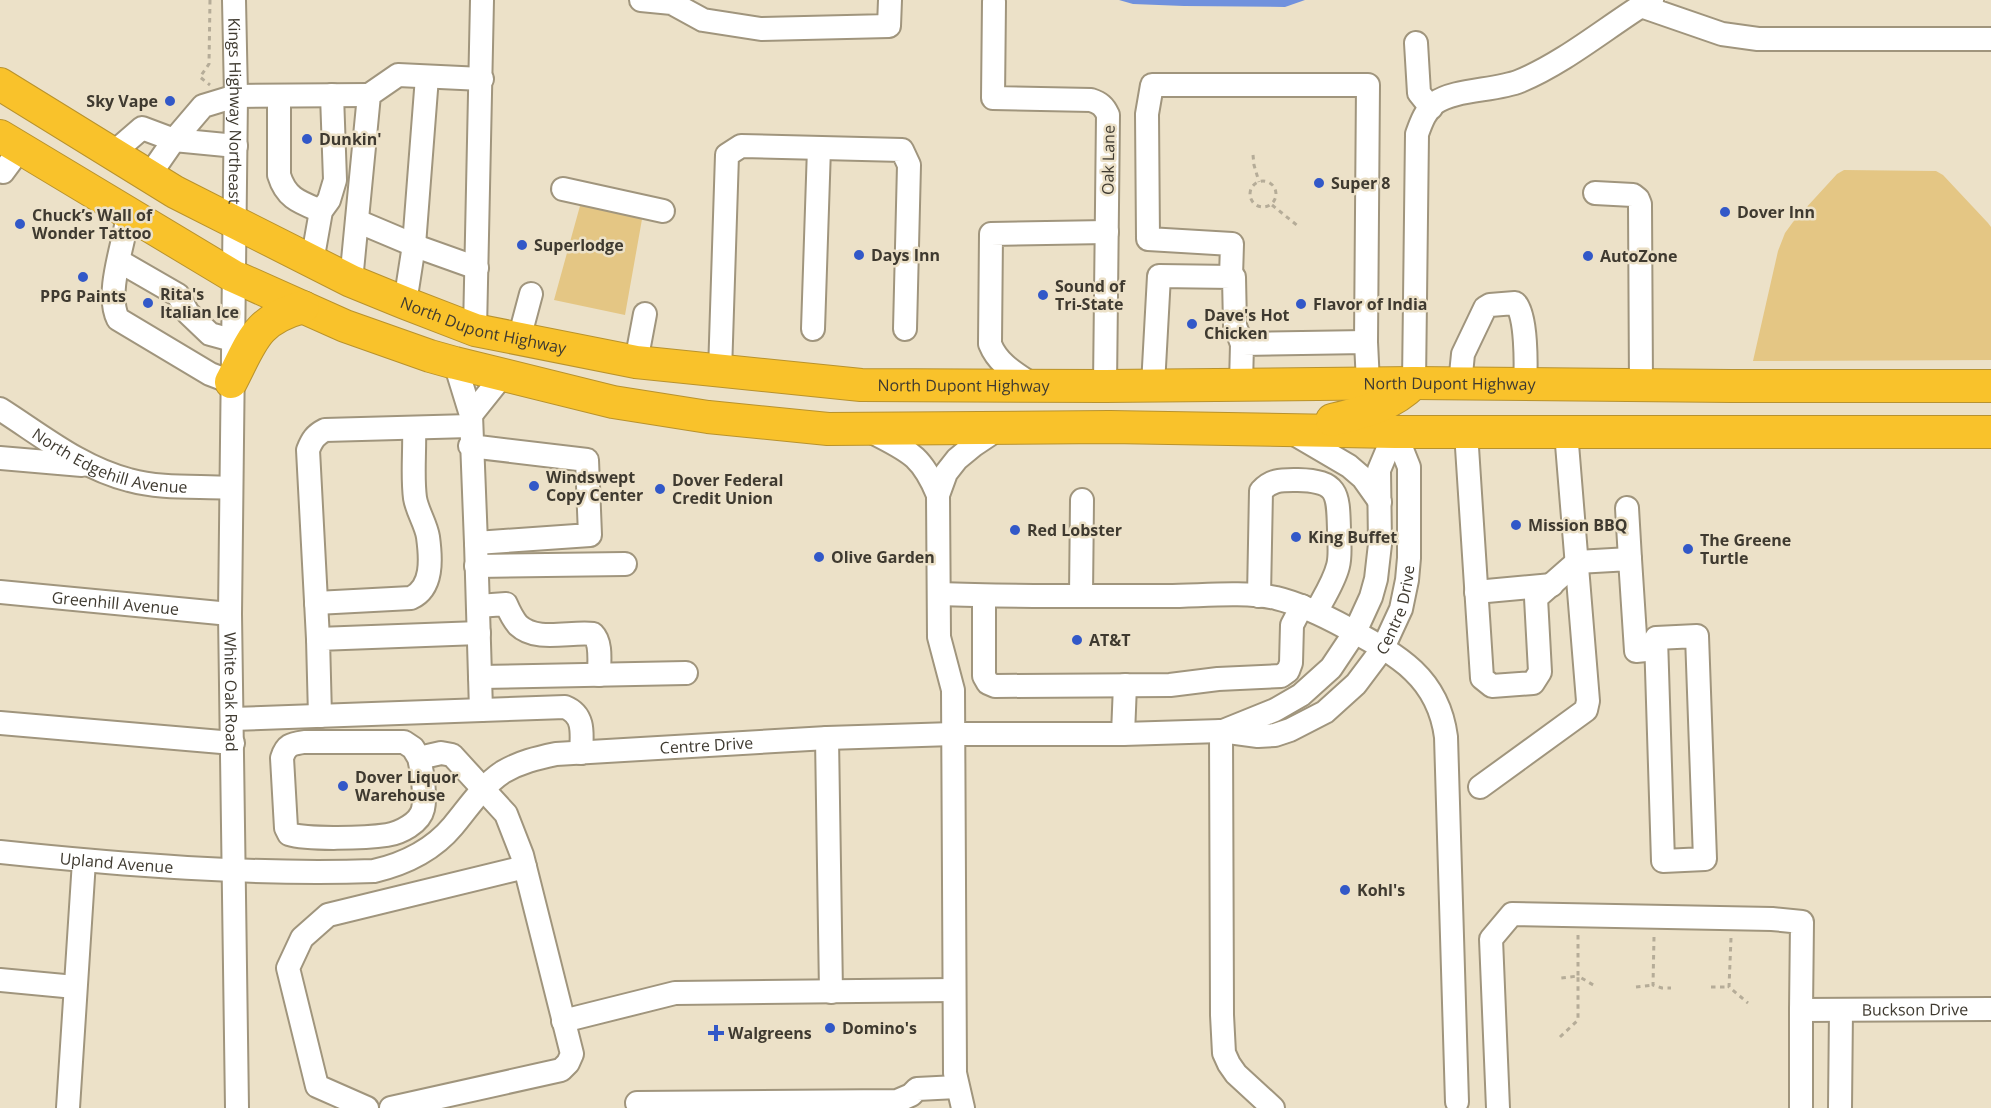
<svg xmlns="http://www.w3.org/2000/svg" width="1991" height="1108" viewBox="0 0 1991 1108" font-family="'Open Sans',sans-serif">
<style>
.green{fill:#e4c684}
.water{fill:#7091dd}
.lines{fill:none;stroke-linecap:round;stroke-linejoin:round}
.minor-casing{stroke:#a0957d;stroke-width:26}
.highway-casing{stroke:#b8922d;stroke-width:34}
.path{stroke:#b5ac98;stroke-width:3;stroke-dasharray:4.5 4.5;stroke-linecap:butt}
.minor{stroke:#fff;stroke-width:22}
.highway{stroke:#f9c22b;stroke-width:32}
.poi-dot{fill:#3258c8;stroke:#ece1c8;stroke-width:2}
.labels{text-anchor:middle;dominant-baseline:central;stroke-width:5;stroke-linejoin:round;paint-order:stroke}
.poi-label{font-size:16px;font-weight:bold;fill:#3f3a30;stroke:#ece1c8;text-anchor:start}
.street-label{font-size:16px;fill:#3f3a30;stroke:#ece1c8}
</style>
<rect width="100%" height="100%" fill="#ece1c8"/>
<path class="green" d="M 1844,170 L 1936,171 L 1943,175 L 1988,223 L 1991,227 L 1991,360 L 1753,361 L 1778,251 L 1785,233 L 1793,222 L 1837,174 Z
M 583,195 L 644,208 L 625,315 L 554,300 Z"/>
<path class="water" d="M 1119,0 L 1305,0 L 1285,7 L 1184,6 L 1133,4 Z"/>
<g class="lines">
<defs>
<g id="minor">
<path id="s1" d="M 234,0 L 236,96 L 230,614 L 237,1108"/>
<path d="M 641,0 L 672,3 L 703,20 L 761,29 L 889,26 L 890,0"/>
<path d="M 1652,0 L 1641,6 L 1722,34 L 1758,39 L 1991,39"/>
<path d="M 994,2 L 993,98 L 1091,100 C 1100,103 1104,106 1108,115 L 1105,386"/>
<path d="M 1416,43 L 1419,93 L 1431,108"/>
<path d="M 279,96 L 279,175 C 286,198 299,202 321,211"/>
<path d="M 112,154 L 142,128 L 174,140 L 236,146"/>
<path d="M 0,169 L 3,172 L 20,149"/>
<path d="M 149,176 L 174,140 L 203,106 L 236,96 L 369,95"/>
<path d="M 563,189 L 663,211"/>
<path d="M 1595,193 L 1633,195 L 1638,199 L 1640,204 L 1641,385"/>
<path d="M 128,215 C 124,244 105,293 118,319 L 210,374 L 231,382"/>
<path d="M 357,221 L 421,248 L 477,268"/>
<path d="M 119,261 L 178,295 L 188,313 L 210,334 L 232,340"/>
<path d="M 312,262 L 321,211 L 329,200 L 335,180 L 332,95"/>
<path d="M 1231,277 L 1232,244 L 1148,239 L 1147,114 L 1152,85 L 1368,85 L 1366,342"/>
<path d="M 351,281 L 369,95 L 398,75 L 482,79"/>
<path d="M 405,303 L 414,245 L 427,77"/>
<path d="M 813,329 L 819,148"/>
<path d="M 475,330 L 482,0"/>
<path d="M 519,339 L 531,294"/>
<path d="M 636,362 L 645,314"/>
<path d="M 455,363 L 471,415 L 476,543 L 590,535 L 587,460 L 470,446"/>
<path d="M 720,372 L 727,155 L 741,146 L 902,150 L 909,165 L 905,329"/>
<path d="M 1414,383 L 1417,134 C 1421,123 1425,111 1435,103 C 1454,89 1496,91 1520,81 C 1563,63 1602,31 1641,6"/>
<path d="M 1241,384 L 1242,344 L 1366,342 L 1368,383"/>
<path d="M 1460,384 L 1463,354 L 1485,308 L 1490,305 L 1515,303 C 1527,313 1526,368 1525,384"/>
<path d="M 1033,385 C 1015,373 998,364 990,344 L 991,234 L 1107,232"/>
<path d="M 1153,385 L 1159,276 L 1234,277 L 1235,326 L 1242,344"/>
<path id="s2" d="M 0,409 C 41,435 81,468 129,480 C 161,489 197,486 230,488"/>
<path d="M 471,415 L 503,375"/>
<path d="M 870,431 C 908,451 921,454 938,495"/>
<path d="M 1291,432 L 1349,466 L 1363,478 L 1380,502"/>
<path d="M 1466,432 L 1482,678 L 1492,686 L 1533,683 L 1540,672 L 1536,598 L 1577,562 L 1630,559 L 1636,651 L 1656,649"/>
<path d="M 0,458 L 82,465"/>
<path d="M 1627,508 L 1630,559"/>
<path d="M 476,543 L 481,710"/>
<path d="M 476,566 L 625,564"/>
<path id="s3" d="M 0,592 L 230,614"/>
<path d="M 1476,592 L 1552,585"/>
<path d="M 939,594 C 1015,597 1091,596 1167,596 C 1201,596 1242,591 1276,598 C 1301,604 1325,616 1347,628 C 1397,655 1438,676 1446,737 L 1457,1102"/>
<path d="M 984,596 L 984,676 L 988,683 L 995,686 L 1170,685 L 1218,679 L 1281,676 L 1288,671 L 1291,663 L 1292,625 L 1302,606"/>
<path d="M 1081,596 L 1082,500"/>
<path d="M 1259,596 L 1261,491 C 1272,479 1282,480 1298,480 C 1339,481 1338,494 1339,530 C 1339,541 1341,555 1338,566 C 1334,582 1324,597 1316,612"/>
<path d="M 316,603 L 411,598 C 433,588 431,559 428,537 C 426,524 417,511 415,498 C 412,475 415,451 414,428"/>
<path d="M 478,606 L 506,604 C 509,611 513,619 518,625 C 537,643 570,631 593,634 C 602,643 599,662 599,675"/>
<path d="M 1697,636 L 1705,859 L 1663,861 L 1656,638 Z"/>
<path d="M 318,639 L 308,450 C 312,440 315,435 325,430 L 470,426"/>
<path d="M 480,677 L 686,673"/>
<path d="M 320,716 L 318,639 L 479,633"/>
<path d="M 232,719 L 565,707 C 585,715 582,734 581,753"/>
<path d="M 0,723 L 233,743"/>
<path d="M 1221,731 L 1222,1015 L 1224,1053 L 1229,1064 L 1236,1074 L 1273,1108"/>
<path d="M 1223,731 L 1275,710 L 1301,695 L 1331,668 L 1355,632 L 1371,597 L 1376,579 L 1380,544 L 1379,470 L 1395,432"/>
<path d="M 1123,734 L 1125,685"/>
<path d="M 827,738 L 831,992"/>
<path d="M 1480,787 L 1586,710 L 1588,701 L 1566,432"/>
<path id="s4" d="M 0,852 C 124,865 250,875 374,871 C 404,864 433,850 453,826 C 469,807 482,786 503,772 C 520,762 537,758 556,754 L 827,738 L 953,734 L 1123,734 L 1221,731 L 1258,736 L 1275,735 L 1290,730 L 1325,712 L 1356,684 L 1383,648 L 1401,609 L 1407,580 L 1409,558 L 1409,467 L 1395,432"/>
<path d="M 0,980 L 75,987"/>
<path d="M 1801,1010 L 1801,1108"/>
<path d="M 563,1021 L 675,993 L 954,990"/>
<path d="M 637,1103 L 897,1101 L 911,1095 L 917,1089 L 957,1087"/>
<path d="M 68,1108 L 84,861"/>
<path d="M 367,1108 L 317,1086 L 288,968 L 302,938 L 328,915 L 525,867"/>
<path d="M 391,1108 L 561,1070 L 568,1063 L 572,1054 L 522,855 L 506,814 L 452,755 L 441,753 L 419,758 C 422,770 426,797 423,809 C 420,823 400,833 387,835 C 366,838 308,840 289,834 L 286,828 L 282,758 C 286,745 291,744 304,742 L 404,742 L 413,748 L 419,758"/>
<path d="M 963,1108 L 955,1073 L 953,690 L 939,637 L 938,495 L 946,473 L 957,459 L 974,445 L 998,429"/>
<path id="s5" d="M 1498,1108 L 1491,939 L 1512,914 L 1772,919 L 1802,922 L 1801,1010 L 1991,1009"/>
<path d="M 1840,1108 L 1841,1010"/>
</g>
<g id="highway">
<path id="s6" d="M 0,84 L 175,192 L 351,281 L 405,303 L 475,330 L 636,362 L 861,385 L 1105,386 L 1414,383 L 1731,386 L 1991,386"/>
<path d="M 0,136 L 233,276 L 345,326 L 430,356 L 455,363 L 613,402 L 708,417 L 828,429 L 1110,427 L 1395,432 L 1991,432"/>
<path d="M 231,382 C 252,342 255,320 303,307"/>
<path d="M 1332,420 C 1364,412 1391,406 1414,383"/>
</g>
</defs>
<use href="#minor" class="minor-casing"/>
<use href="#highway" class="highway-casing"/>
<path class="path" d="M 210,0 L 209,64 L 200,77 L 210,85
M 1253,155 L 1254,165 L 1259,182
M1250 194a13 13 0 1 1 26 0a13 13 0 1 1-26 0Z
M 1272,205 L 1298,226
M 1578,935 L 1578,976 L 1595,986
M 1654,937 L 1653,985 L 1662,988 L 1671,988
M 1731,938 L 1729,987 L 1748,1003
M 1636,987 L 1653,985
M 1711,987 L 1729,987
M 1560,1037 L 1578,1020 L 1578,976 L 1561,978"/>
<use href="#minor" class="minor"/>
<use href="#highway" class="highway"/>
</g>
<g class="poi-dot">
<circle cx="170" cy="101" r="6"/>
<circle cx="307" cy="139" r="6"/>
<circle cx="1319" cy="183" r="6"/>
<circle cx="1725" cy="212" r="6"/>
<circle cx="20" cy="224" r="6"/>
<circle cx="522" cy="245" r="6"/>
<circle cx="859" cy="255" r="6"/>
<circle cx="1588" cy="256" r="6"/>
<circle cx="83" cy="277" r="6"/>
<circle cx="1043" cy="295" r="6"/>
<circle cx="148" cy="303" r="6"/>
<circle cx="1301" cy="304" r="6"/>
<circle cx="1192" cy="324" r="6"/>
<circle cx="534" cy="486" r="6"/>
<circle cx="660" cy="489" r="6"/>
<circle cx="1516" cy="525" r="6"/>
<circle cx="1015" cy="530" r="6"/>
<circle cx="1296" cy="537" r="6"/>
<circle cx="1688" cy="549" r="6"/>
<circle cx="819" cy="557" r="6"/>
<circle cx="1077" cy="640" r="6"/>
<circle cx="343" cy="786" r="6"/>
<circle cx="1345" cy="890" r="6"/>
<circle cx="830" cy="1028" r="6"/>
<path d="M713 1024h6v6h6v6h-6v6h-6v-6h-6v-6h6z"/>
</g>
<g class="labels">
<g class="poi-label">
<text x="158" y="101" text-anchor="end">Sky Vape</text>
<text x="319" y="139">Dunkin'</text>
<text x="1331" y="183">Super 8</text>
<text x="1737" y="212">Dover Inn</text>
<text x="32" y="215">Chuck’s Wall of<tspan x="32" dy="18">Wonder Tattoo</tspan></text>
<text x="534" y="245">Superlodge</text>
<text x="871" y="255">Days Inn</text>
<text x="1600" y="256">AutoZone</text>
<text x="1055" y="286">Sound of<tspan x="1055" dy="18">Tri-State</tspan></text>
<text x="160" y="294">Rita's<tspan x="160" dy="18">Italian Ice</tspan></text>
<text x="83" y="296" text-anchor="middle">PPG Paints</text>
<text x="1313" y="304">Flavor of India</text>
<text x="1204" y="315">Dave's Hot<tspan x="1204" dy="18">Chicken</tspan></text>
<text x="546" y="477">Windswept<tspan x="546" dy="18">Copy Center</tspan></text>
<text x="672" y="480">Dover Federal<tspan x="672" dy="18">Credit Union</tspan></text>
<text x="1528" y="525">Mission BBQ</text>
<text x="1027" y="530">Red Lobster</text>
<text x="1308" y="537">King Buffet</text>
<text x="1700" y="540">The Greene<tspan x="1700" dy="18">Turtle</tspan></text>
<text x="831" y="557">Olive Garden</text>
<text x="1089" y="640">AT&amp;T</text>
<text x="355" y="777">Dover Liquor<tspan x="355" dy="18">Warehouse</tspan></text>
<text x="1357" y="890">Kohl's</text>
<text x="842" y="1028">Domino's</text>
<text x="728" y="1033">Walgreens</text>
</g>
<g class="street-label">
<text stroke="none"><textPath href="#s1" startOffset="111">Kings Highway Northeast</textPath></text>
<text transform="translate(1108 160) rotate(-89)">Oak Lane</text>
<text stroke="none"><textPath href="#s6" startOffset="543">North Dupont Highway</textPath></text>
<text stroke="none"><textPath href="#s6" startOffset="1515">North Dupont Highway</textPath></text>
<text stroke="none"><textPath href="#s6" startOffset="1029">North Dupont Highway</textPath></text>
<text stroke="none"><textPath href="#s2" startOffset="124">North Edgehill Avenue</textPath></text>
<text stroke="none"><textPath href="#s3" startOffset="116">Greenhill Avenue</textPath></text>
<text stroke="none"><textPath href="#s4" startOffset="1500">Centre Drive</textPath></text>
<text stroke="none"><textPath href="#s1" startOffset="692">White Oak Road</textPath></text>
<text stroke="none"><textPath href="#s4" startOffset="748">Centre Drive</textPath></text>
<text stroke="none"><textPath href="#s4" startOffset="117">Upland Avenue</textPath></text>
<text stroke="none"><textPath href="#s5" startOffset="694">Buckson Drive</textPath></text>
</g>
</g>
</svg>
